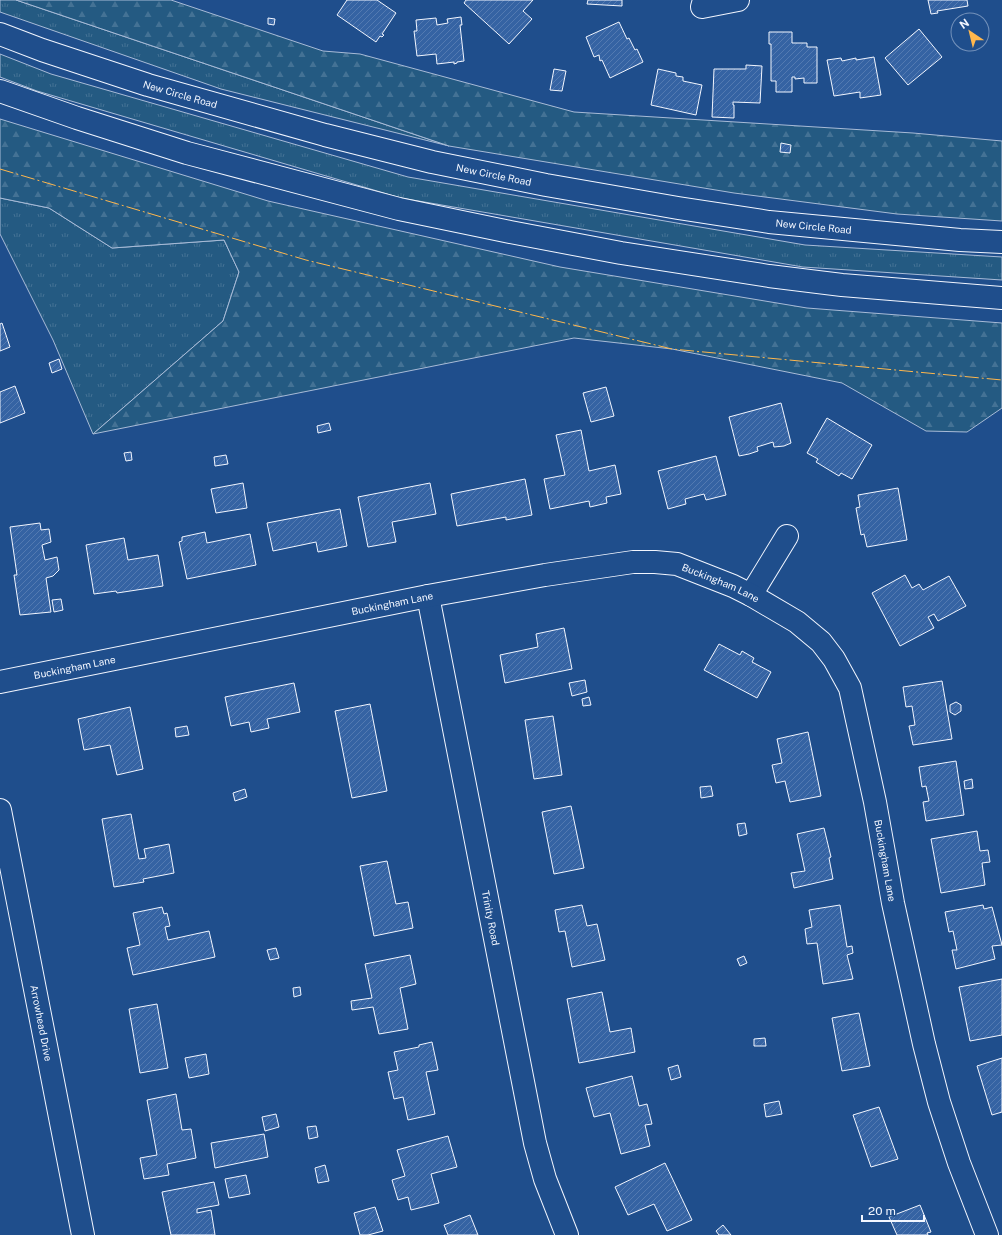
<svg xmlns="http://www.w3.org/2000/svg" width="1002" height="1235" viewBox="0 0 1002 1235" font-family="'Public Sans',sans-serif">
<style>
.grass{fill:url(#grass-tufts);stroke:#a8bbd7}
.forest{fill:url(#forest-firs);stroke:#a8bbd7}
.building{fill:url(#building-hatch);stroke:#f2f6ff}
.lines{fill:none;stroke-linecap:round;stroke-linejoin:round}
.minor-casing{stroke:#f2f6ff;stroke-width:24}
.highway-casing{stroke:#f2f6ff;stroke-width:24}
.minor{stroke:#1f4e8c;stroke-width:22}
.highway{stroke:#1f4e8c;stroke-width:22}
.power{stroke:#ffb74d;stroke-width:1;stroke-dasharray:14 3 2 3;stroke-linecap:butt}
.labels{text-anchor:middle;dominant-baseline:central;stroke-width:3;stroke-linejoin:round;paint-order:stroke}
.street-label{font-size:10px;fill:#f2f6ff;stroke:#1f4e8c}
</style>
<defs>
<pattern id="grass-tufts" width="24" height="20" patternUnits="userSpaceOnUse"><rect width="24" height="20" fill="#245a82"/><path d="M3 7l-1-3M5 7V3M7 7l1-3M15 17l-1-3M17 17v-4M19 17l1-3" fill="none" stroke="#447295"/></pattern>
<pattern id="forest-firs" width="22" height="20" patternUnits="userSpaceOnUse"><rect width="22" height="20" fill="#245a82"/><path d="M5 1l3.5 6h-7zM16 11l3.5 6h-7z" fill="#447295"/></pattern>
<pattern id="building-hatch" width="6" height="6" patternUnits="userSpaceOnUse"><rect width="6" height="6" fill="#3563a3"/><path d="M-1 1l2-2M0 6l6-6M5 7l2-2" fill="none" stroke="#537ab1"/></pattern>
</defs>
<rect width="100%" height="100%" fill="#1f4e8c"/>
<path class="grass" d="M 0,0 L 16,0 L 449,146 L 221,89 L 0,12 Z
M 0,54 L 51,74 L 408,177 L 805,245 L 1002,257 L 1002,280 L 803,267 L 401,198 L 37,91 L 0,77 Z
M 0,198 L 49,208 L 112,248 L 224,240 L 239,272 L 223,321 L 93,434 L 53,340 L 0,234 Z"/>
<path class="forest" d="M 16,0 L 171,0 L 323,51 L 360,54 L 574,112 L 913,133 L 1002,141 L 1002,221 L 897,214 L 734,193 L 449,146 Z
M 0,119 L 268,201 L 560,267 L 807,308 L 1002,323 L 1002,408 L 967,432 L 926,431 L 842,383 L 672,349 L 574,338 L 93,434 L 223,321 L 239,272 L 224,240 L 112,248 L 49,208 L 0,198 Z"/>
<path class="building" d="M 347,0 L 377,0 L 396,13 L 382,34 L 384,35 L 382,37 L 380,36 L 376,42 L 337,15 Z
M 466,0 L 533,0 L 523,11 L 532,19 L 509,44 L 464,3 Z
M 588,0 L 622,0 L 622,6 L 587,4 Z
M 928,0 L 967,0 L 968,6 L 937,11 L 938,13 L 931,14 Z
M 461,17 L 462,25 L 460,25 L 464,61 L 457,62 L 457,63 L 454,64 L 454,62 L 437,64 L 436,54 L 417,56 L 414,31 L 417,31 L 416,20 L 436,18 L 437,25 L 448,23 L 447,19 Z
M 268,18 L 275,19 L 274,25 L 268,24 Z
M 619,22 L 627,39 L 629,38 L 635,50 L 637,49 L 643,62 L 610,78 L 602,60 L 600,61 L 599,55 L 594,57 L 586,37 Z
M 919,29 L 942,57 L 908,85 L 885,58 Z
M 769,32 L 792,32 L 792,43 L 807,43 L 807,47 L 817,47 L 817,83 L 804,83 L 804,78 L 795,79 L 795,77 L 792,77 L 792,92 L 776,92 L 776,81 L 771,81 L 771,44 L 769,44 Z
M 874,57 L 881,95 L 860,98 L 860,92 L 834,96 L 827,60 L 841,58 L 842,61 L 856,58 L 856,60 Z
M 746,65 L 762,66 L 760,103 L 733,102 L 733,105 L 734,105 L 734,118 L 712,117 L 714,69 L 746,69 Z
M 554,69 L 566,71 L 562,91 L 550,90 Z
M 658,69 L 676,73 L 676,76 L 683,77 L 683,81 L 702,85 L 696,115 L 651,105 Z
M 781,143 L 791,145 L 790,153 L 780,152 Z
M 2,323 L 10,347 L 0,351 L 0,324 Z
M 59,359 L 62,369 L 52,373 L 49,363 Z
M 15,386 L 25,413 L 0,423 L 0,392 Z
M 606,387 L 614,416 L 591,422 L 583,393 Z
M 781,403 L 791,443 L 784,446 L 774,447 L 773,442 L 757,447 L 758,451 L 749,454 L 739,456 L 729,417 Z
M 827,418 L 872,445 L 852,479 L 841,473 L 839,476 L 816,462 L 818,459 L 807,453 Z
M 329,423 L 331,430 L 318,433 L 317,426 Z
M 581,430 L 589,471 L 615,465 L 621,494 L 606,497 L 607,503 L 590,507 L 589,501 L 550,509 L 544,479 L 565,475 L 556,435 Z
M 131,452 L 132,460 L 126,461 L 124,453 Z
M 226,455 L 228,464 L 215,466 L 214,457 Z
M 716,456 L 726,495 L 706,500 L 704,494 L 685,499 L 686,504 L 668,509 L 658,471 Z
M 525,479 L 532,515 L 506,520 L 506,517 L 457,526 L 451,494 Z
M 243,483 L 247,508 L 216,513 L 211,489 Z
M 430,483 L 436,514 L 392,522 L 396,542 L 368,547 L 358,497 Z
M 898,488 L 907,540 L 867,547 L 864,534 L 861,535 L 856,508 L 860,507 L 858,495 Z
M 340,509 L 347,546 L 318,552 L 316,542 L 273,551 L 267,523 Z
M 40,523 L 41,530 L 49,529 L 51,542 L 42,545 L 45,560 L 57,557 L 59,570 L 53,576 L 46,578 L 51,612 L 20,615 L 14,575 L 17,575 L 10,527 Z
M 205,532 L 207,543 L 250,534 L 256,565 L 187,579 L 179,542 L 182,541 L 182,537 Z
M 124,538 L 128,560 L 158,555 L 163,586 L 117,593 L 116,591 L 94,594 L 86,545 Z
M 905,575 L 912,588 L 919,584 L 923,590 L 949,576 L 966,606 L 938,621 L 934,614 L 928,617 L 934,628 L 900,646 L 872,593 Z
M 61,599 L 63,610 L 54,612 L 52,600 Z
M 564,628 L 572,669 L 505,683 L 500,655 L 538,647 L 536,634 Z
M 719,644 L 740,655 L 742,651 L 754,658 L 752,662 L 771,672 L 757,698 L 704,670 Z
M 585,680 L 587,692 L 572,696 L 569,683 Z
M 942,681 L 952,739 L 913,745 L 909,726 L 915,725 L 912,706 L 906,707 L 903,687 Z
M 294,683 L 300,712 L 267,719 L 269,728 L 251,732 L 249,722 L 231,726 L 225,697 Z
M 589,697 L 591,705 L 583,706 L 582,699 Z
M 956,702 L 961,705 L 961,711 L 955,715 L 950,712 L 950,705 Z
M 370,704 L 387,791 L 352,798 L 335,711 Z
M 130,707 L 143,769 L 117,775 L 110,745 L 84,750 L 78,719 Z
M 553,716 L 562,775 L 534,779 L 525,720 Z
M 187,726 L 189,735 L 176,737 L 175,728 Z
M 808,732 L 821,796 L 790,802 L 785,781 L 776,783 L 772,765 L 782,763 L 777,739 Z
M 956,761 L 964,815 L 926,821 L 923,802 L 929,801 L 926,786 L 922,787 L 919,767 Z
M 972,779 L 973,788 L 965,789 L 964,781 Z
M 711,786 L 713,796 L 701,798 L 700,787 Z
M 245,789 L 247,797 L 235,801 L 233,793 Z
M 571,806 L 584,868 L 554,874 L 542,812 Z
M 131,814 L 139,859 L 146,858 L 144,849 L 169,844 L 174,873 L 143,879 L 144,882 L 114,887 L 102,819 Z
M 745,823 L 747,834 L 739,836 L 737,824 Z
M 824,828 L 831,857 L 829,858 L 833,879 L 794,888 L 791,873 L 805,871 L 797,834 Z
M 977,831 L 980,851 L 988,850 L 990,862 L 982,863 L 985,885 L 941,893 L 931,839 Z
M 387,861 L 396,904 L 408,902 L 413,928 L 374,936 L 360,866 Z
M 582,905 L 587,926 L 597,924 L 605,960 L 572,967 L 565,931 L 559,932 L 555,910 Z
M 840,905 L 847,947 L 852,946 L 853,953 L 847,955 L 853,979 L 823,984 L 817,943 L 807,944 L 805,929 L 812,927 L 809,910 Z
M 983,905 L 984,909 L 992,907 L 1002,945 L 992,946 L 995,959 L 956,969 L 952,950 L 957,950 L 953,931 L 949,932 L 945,912 Z
M 162,907 L 164,914 L 167,913 L 170,926 L 165,927 L 168,940 L 209,931 L 215,957 L 133,975 L 127,948 L 140,945 L 133,913 Z
M 276,948 L 279,958 L 270,960 L 267,950 Z
M 410,955 L 416,984 L 400,988 L 408,1029 L 379,1034 L 373,1007 L 352,1010 L 351,1001 L 372,998 L 365,964 Z
M 744,956 L 747,963 L 740,966 L 737,959 Z
M 1002,979 L 1002,1035 L 970,1041 L 959,987 Z
M 300,987 L 301,995 L 294,997 L 293,988 Z
M 602,992 L 610,1032 L 631,1028 L 635,1052 L 579,1063 L 567,999 Z
M 157,1004 L 168,1068 L 140,1073 L 129,1009 Z
M 859,1013 L 870,1066 L 842,1071 L 832,1018 Z
M 765,1038 L 766,1046 L 754,1046 L 754,1039 Z
M 432,1042 L 438,1070 L 426,1072 L 435,1114 L 408,1120 L 403,1097 L 394,1099 L 388,1072 L 398,1070 L 394,1052 L 419,1047 L 419,1045 Z
M 206,1054 L 209,1074 L 189,1078 L 185,1058 Z
M 1002,1058 L 1002,1112 L 992,1115 L 977,1066 Z
M 678,1065 L 681,1077 L 671,1080 L 668,1068 Z
M 632,1076 L 639,1106 L 647,1104 L 652,1124 L 645,1125 L 650,1146 L 621,1154 L 610,1113 L 594,1117 L 586,1088 Z
M 176,1094 L 182,1130 L 191,1129 L 196,1158 L 167,1164 L 169,1175 L 144,1179 L 140,1158 L 157,1155 L 147,1100 Z
M 779,1101 L 782,1114 L 766,1117 L 764,1104 Z
M 879,1107 L 898,1159 L 871,1167 L 853,1115 Z
M 276,1114 L 279,1127 L 265,1131 L 262,1117 Z
M 316,1126 L 318,1137 L 309,1139 L 307,1127 Z
M 264,1134 L 268,1157 L 215,1168 L 211,1143 Z
M 448,1136 L 457,1167 L 431,1174 L 439,1203 L 411,1210 L 408,1197 L 398,1200 L 392,1180 L 405,1176 L 397,1150 Z
M 665,1163 L 692,1220 L 667,1231 L 654,1204 L 628,1215 L 615,1187 Z
M 325,1165 L 329,1181 L 318,1183 L 315,1168 Z
M 246,1175 L 250,1194 L 229,1198 L 225,1179 Z
M 214,1182 L 219,1205 L 197,1209 L 197,1213 L 211,1210 L 215,1235 L 171,1235 L 162,1192 Z
M 920,1205 L 931,1232 L 927,1233 L 928,1235 L 897,1235 L 889,1217 Z
M 375,1207 L 383,1231 L 368,1235 L 360,1235 L 354,1213 Z
M 470,1215 L 478,1235 L 448,1235 L 444,1225 Z
M 723,1225 L 731,1235 L 719,1235 L 716,1231 Z"/>
<g class="lines">
<defs>
<g id="minor">
<path d="M 704,0 L 702,7 L 738,0"/>
<path d="M 751,595 L 787,536"/>
<path id="s1" d="M 428,596 L 535,1143 L 545,1179 L 567,1235"/>
<path id="s2" d="M 0,682 L 428,596 L 545,575 L 633,562 L 655,562 L 677,564 L 733,586 L 751,595 L 797,622 L 821,642 L 834,659 L 850,688 L 875,802 L 893,903 L 924,1044 L 939,1102 L 959,1163 L 987,1235"/>
<path id="s3" d="M 0,810 L 83,1235"/>
</g>
<g id="highway">
<path id="s4" d="M 0,34 L 42,50 L 148,85 L 325,135 L 432,162 L 546,185 L 678,208 L 769,222 L 960,240 L 1002,242"/>
<path d="M 0,91 L 77,118 L 187,153 L 399,209 L 510,232 L 621,253 L 769,276 L 842,285 L 1002,298"/>
</g>
</defs>
<use href="#minor" class="minor-casing"/>
<use href="#highway" class="highway-casing"/>
<use href="#minor" class="minor"/>
<use href="#highway" class="highway"/>
<path class="power" d="M 0,169 L 306,260 L 672,349 L 1002,380"/>
</g>
<g class="labels">
<g class="street-label">
<text stroke="none"><textPath href="#s4" startOffset="190">New Circle Road</textPath></text>
<text stroke="none"><textPath href="#s4" startOffset="514">New Circle Road</textPath></text>
<text stroke="none"><textPath href="#s4" startOffset="838">New Circle Road</textPath></text>
<text stroke="none"><textPath href="#s2" startOffset="736">Buckingham Lane</textPath></text>
<text stroke="none"><textPath href="#s2" startOffset="400">Buckingham Lane</textPath></text>
<text stroke="none"><textPath href="#s2" startOffset="76">Buckingham Lane</textPath></text>
<text stroke="none"><textPath href="#s2" startOffset="1084">Buckingham Lane</textPath></text>
<text stroke="none"><textPath href="#s1" startOffset="328">Trinity Road</textPath></text>
<text stroke="none"><textPath href="#s3" startOffset="217">Arrowhead Drive</textPath></text>
</g>
</g>
<g transform="translate(970 32) rotate(325)"><circle r="19" fill="#1f4e8c" stroke="#7391ba"/>
<path d="M0-3L7 15L0 10L-7 15Z" fill="#ffb74d"/>
<text y="-6" font-size="11" font-weight="bold" text-anchor="middle" fill="#f2f6ff">N</text>
</g>
<path d="M862 1215v6h62v-6" fill="none" stroke="#f2f6ff" stroke-width="2"/>
<text x="868" y="1215" font-size="12" fill="#f2f6ff" stroke="#1f4e8c" stroke-width="3" paint-order="stroke">20 m</text>
</svg>
